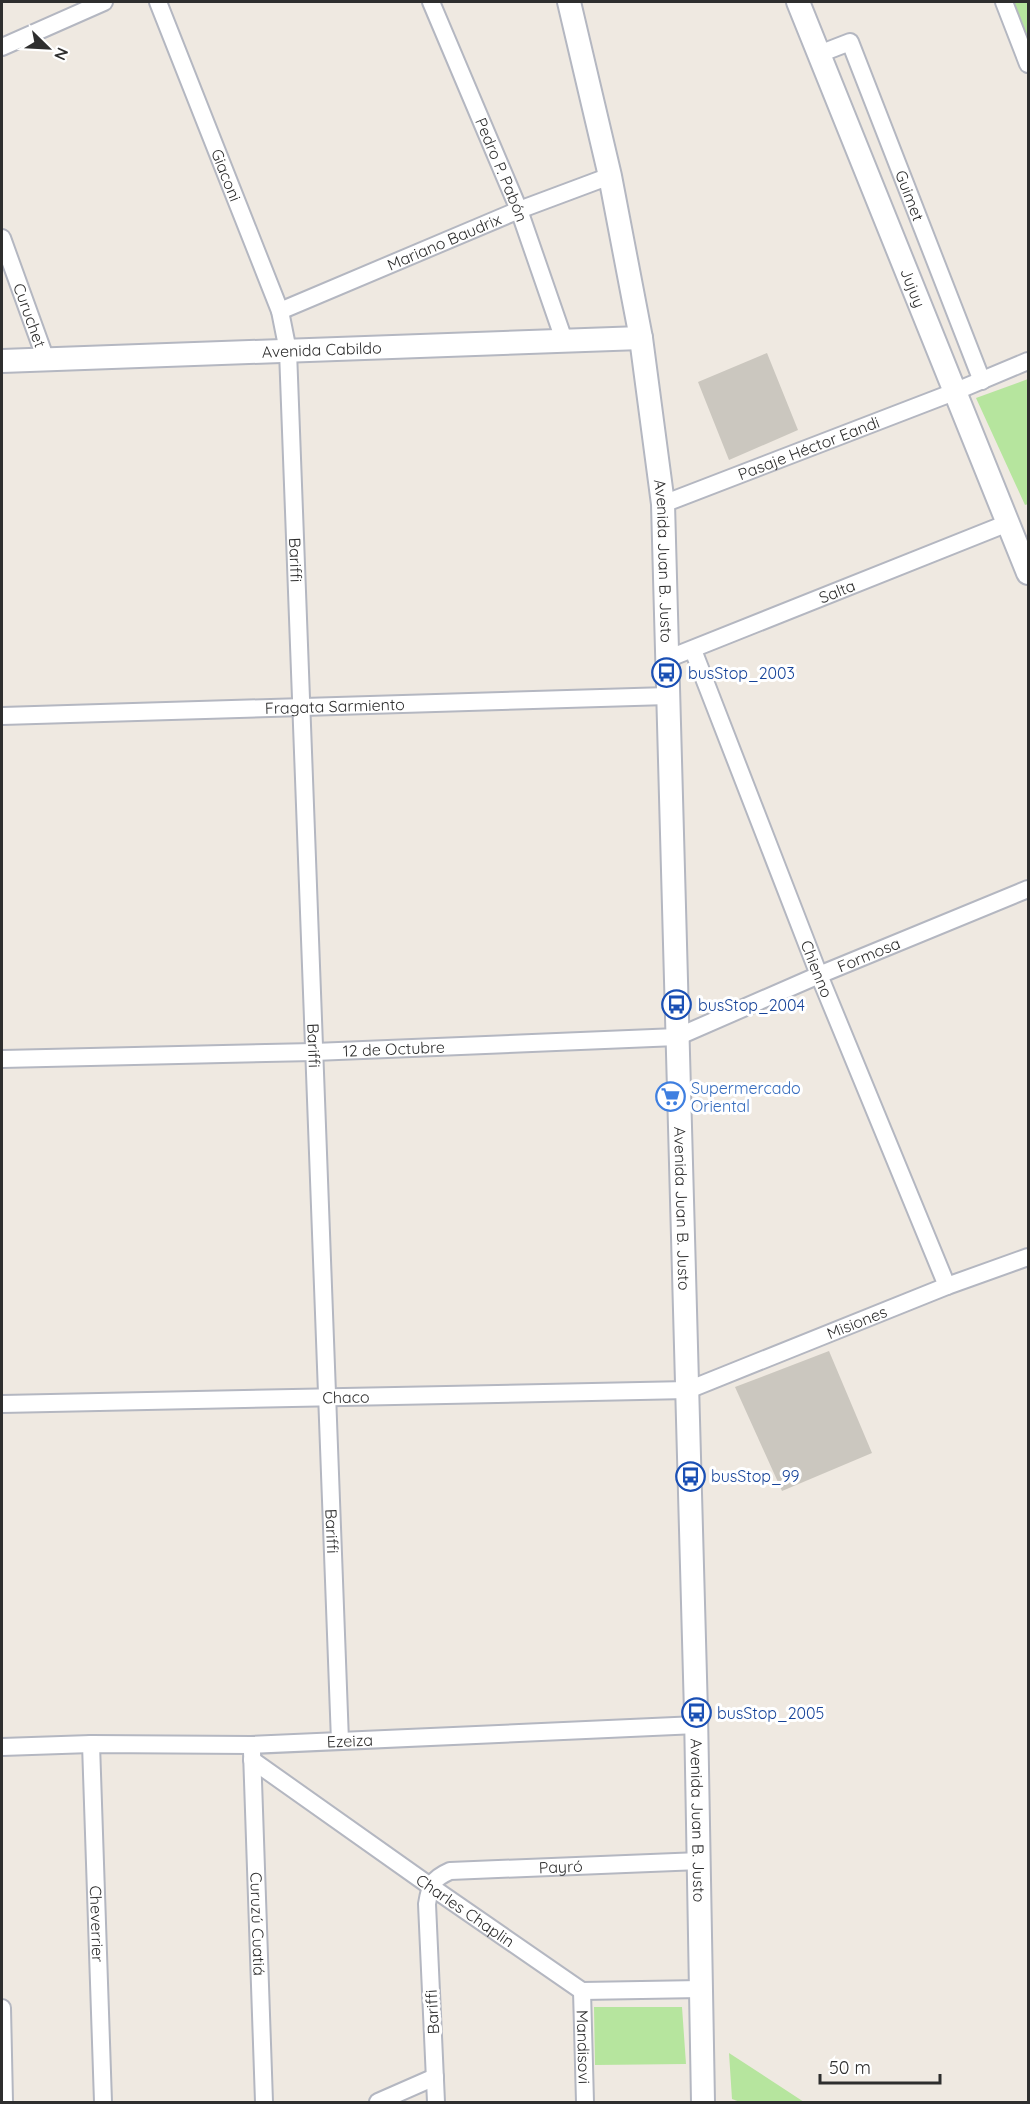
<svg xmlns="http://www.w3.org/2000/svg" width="1030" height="2104" viewBox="0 0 1030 2104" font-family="Quicksand,sans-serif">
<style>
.green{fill:#b6e59e}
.building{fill:#cbc7bf}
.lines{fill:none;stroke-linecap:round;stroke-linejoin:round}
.street-casing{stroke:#b4b7c1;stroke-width:20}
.secondary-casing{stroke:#b4b7c1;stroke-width:26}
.street{stroke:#fff;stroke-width:16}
.secondary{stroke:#fff;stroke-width:22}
.labels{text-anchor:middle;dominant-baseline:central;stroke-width:6;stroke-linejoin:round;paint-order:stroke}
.street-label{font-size:16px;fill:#2e2e2e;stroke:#fff}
.transit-label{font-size:16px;fill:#164399;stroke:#fff;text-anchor:start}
.shop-label{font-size:16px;fill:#366cbe;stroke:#fff;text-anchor:start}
</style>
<rect width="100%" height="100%" fill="#efe9e1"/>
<path class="green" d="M 1010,2 L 1028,2 L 1028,52 Z
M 1028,379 L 1028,504 L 1025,505 L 976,398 Z
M 594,2007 L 682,2007 L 686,2064 L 595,2065 Z
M 729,2053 L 804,2102 L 740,2102 L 732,2099 Z"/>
<path class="building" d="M 767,353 L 798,430 L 729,460 L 698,382 Z
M 829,1351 L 872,1453 L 782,1491 L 735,1387 Z"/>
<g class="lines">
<defs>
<g id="street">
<path id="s1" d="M 158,2 L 280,311 L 288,351 L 340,1741"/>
<path id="s2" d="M 431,2 L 519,210 L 564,340"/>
<path d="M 1004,2 L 1028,64"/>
<path d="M 2,47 L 104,2"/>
<path id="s3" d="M 819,54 L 850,42 L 982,381"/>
<path id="s4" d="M 2,238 L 46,360"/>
<path id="s5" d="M 280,311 L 519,210 L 610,176"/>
<path id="s6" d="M 663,504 L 954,392 L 1028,361"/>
<path id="s7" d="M 693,650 L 819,975 L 947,1286"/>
<path id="s8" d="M 667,659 L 1008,523"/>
<path id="s9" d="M 2,716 L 668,696"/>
<path id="s10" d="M 2,1059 L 314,1052 L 677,1037 L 819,975 L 1028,889"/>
<path id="s11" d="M 2,1404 L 688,1390 L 947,1286 L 1028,1257"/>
<path id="s12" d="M 91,1744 L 103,2102"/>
<path id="s13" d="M 2,1747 L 91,1744 L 251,1745 L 697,1725"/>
<path id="s14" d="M 252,1752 L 264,2102"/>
<path id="s15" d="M 252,1760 L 430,1886 L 582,1991 L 701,1989"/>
<path id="s16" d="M 582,1991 L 585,2102"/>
<path d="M 2,2008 L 4,2102"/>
<path d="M 378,2102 L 435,2077"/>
<path id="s17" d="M 436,2102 L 427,1904 C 430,1885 432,1879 450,1871 L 700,1861"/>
</g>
<g id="secondary">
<path id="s18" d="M 569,2 L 610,176 L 641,338 L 663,504 L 696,1713 L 703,2102"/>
<path id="s19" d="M 798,2 L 1028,573"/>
<path id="s20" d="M 2,361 L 641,338"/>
</g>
</defs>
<use href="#street" class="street-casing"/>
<use href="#secondary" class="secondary-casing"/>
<use href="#street" class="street"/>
<use href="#secondary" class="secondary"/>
</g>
<defs>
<symbol id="bus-ring" viewBox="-11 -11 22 22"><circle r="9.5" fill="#fff" stroke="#1a4fb4" stroke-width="1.5"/><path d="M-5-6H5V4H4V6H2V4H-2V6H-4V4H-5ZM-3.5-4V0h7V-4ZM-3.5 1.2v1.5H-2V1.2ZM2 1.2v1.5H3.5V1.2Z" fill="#1a4fb4"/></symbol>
<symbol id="supermarket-ring" viewBox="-11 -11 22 22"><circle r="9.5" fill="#fff" stroke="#3f7fe0" stroke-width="1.5"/><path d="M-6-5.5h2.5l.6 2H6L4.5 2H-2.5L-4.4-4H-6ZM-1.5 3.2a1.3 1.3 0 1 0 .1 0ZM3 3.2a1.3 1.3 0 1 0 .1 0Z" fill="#3f7fe0"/></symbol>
</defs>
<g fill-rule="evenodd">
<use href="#bus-ring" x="650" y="656" width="33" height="33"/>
<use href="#bus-ring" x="660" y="988" width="33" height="33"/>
<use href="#supermarket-ring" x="654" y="1080" width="33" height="33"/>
<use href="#bus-ring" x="674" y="1460" width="33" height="33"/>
<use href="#bus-ring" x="680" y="1696" width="33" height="33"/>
</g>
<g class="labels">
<g class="street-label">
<text stroke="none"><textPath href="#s2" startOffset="182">Pedro P. Pabón</textPath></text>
<text stroke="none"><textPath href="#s1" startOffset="186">Giaconi</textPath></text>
<text stroke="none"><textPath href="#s3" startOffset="198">Guimet</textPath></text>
<text stroke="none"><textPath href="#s5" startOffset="178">Mariano Baudrix</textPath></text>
<text stroke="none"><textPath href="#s19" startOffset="308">Jujuy</textPath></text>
<text stroke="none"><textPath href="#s4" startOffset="82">Curuchet</textPath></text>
<text stroke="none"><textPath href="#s20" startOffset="320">Avenida Cabildo</textPath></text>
<text stroke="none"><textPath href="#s6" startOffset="156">Pasaje Héctor Eandi</textPath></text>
<text stroke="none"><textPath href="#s1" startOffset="582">Bariffi</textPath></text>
<text stroke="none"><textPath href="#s18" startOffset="568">Avenida Juan B. Justo</textPath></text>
<text stroke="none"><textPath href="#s8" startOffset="183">Salta</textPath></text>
<text stroke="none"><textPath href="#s9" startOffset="333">Fragata Sarmiento</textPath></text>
<text stroke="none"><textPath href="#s10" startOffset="884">Formosa</textPath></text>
<text stroke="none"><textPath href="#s7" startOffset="342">Chienno</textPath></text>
<text stroke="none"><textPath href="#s1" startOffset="1068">Bariffi</textPath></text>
<text stroke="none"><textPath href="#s10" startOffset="392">12 de Octubre</textPath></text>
<text stroke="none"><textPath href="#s18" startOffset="1216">Avenida Juan B. Justo</textPath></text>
<text stroke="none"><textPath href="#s11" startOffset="868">Misiones</textPath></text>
<text stroke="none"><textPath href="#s11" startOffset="344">Chaco</textPath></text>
<text stroke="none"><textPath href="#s1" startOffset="1554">Bariffi</textPath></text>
<text stroke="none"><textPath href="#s13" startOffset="348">Ezeiza</textPath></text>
<text stroke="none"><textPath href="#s18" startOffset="1828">Avenida Juan B. Justo</textPath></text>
<text stroke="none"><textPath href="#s17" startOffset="352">Payró</textPath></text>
<text stroke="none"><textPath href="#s15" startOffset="261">Charles Chaplin</textPath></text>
<text stroke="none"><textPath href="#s12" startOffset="180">Cheverrier</textPath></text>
<text stroke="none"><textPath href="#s14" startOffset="172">Curuzú Cuatiá</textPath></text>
<text transform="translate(432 2012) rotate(-93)">Bariffi</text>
<text stroke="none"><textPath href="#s16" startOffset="56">Mandisovi</textPath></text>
</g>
<g class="transit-label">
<text x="688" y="673">busStop_2003</text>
<text x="698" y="1005">busStop_2004</text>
<text x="711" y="1476">busStop_99</text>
<text x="717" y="1713">busStop_2005</text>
</g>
<g class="shop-label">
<text x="691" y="1088">Supermercado<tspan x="691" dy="18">Oriental</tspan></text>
</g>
</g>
<rect width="1030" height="2104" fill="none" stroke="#2e2e2e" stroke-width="6"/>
<g transform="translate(48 48) rotate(114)" stroke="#ffffff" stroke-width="4.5" paint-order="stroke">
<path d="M0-4.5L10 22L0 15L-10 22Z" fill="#2e2e2e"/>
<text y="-9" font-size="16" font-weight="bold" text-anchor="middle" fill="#2e2e2e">N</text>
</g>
<path d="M820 2074v9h120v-9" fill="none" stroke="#2e2e2e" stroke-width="3"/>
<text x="829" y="2074" font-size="18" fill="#2e2e2e" stroke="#ffffff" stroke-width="4.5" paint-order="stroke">50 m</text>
</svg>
